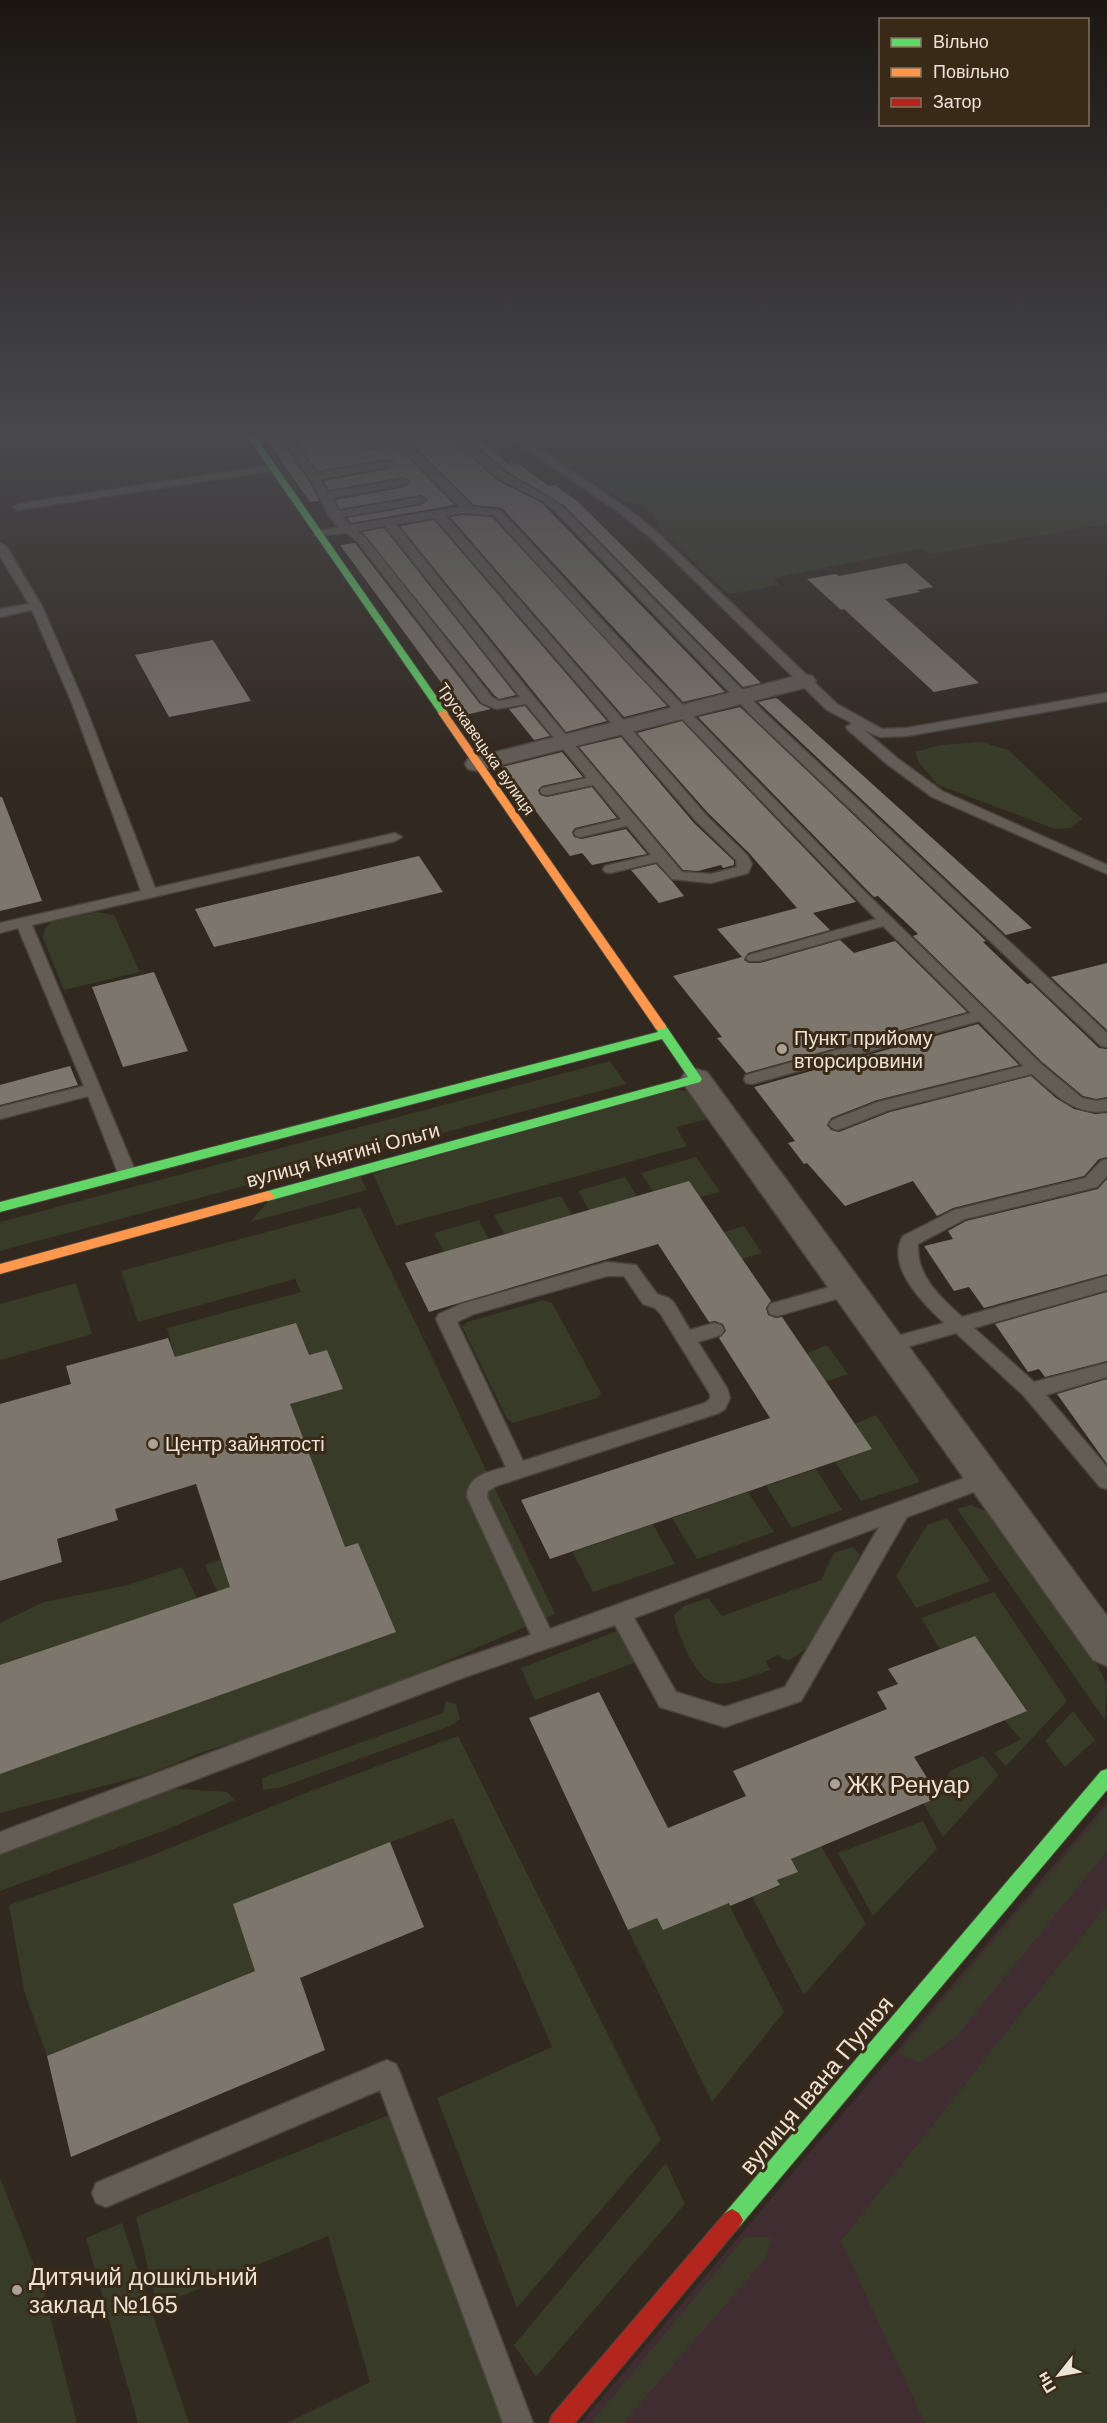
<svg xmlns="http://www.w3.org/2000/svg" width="1107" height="2423" viewBox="0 0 1107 2423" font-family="Helvetica,sans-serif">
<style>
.education{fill:#3f2d32}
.green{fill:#383b28}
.building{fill:#7d766d}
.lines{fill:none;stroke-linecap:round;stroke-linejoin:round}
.lane-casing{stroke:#4a433c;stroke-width:3}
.street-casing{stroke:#4a433c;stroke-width:3}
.fast-casing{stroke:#4a433c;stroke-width:2}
.slow-casing{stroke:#4a433c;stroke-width:2}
.jam-casing{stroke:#4a433c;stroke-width:2}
.lane{fill:#635d56;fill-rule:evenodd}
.street{fill:#635d56;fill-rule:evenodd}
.fast{fill:#63d668;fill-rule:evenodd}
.slow{fill:#ff974d;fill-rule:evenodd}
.jam{fill:#b3261e;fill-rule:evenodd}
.poi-dot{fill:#aba196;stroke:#392917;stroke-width:2}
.labels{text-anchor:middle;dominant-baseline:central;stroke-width:6;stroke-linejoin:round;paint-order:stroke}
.far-street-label{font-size:16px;fill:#ece2d6;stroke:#392917}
.poi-label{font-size:20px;fill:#ece2d6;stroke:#392917;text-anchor:start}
.street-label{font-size:20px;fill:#ece2d6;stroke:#392917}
.near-poi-label{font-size:24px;fill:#ece2d6;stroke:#392917;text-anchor:start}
.near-street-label{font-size:24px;fill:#ece2d6;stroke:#392917}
</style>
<rect width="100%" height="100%" fill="#31281f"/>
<path class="education" d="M 1107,1802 L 1107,2423 L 581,2423 Z"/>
<path class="green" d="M 521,436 L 830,436 L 856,456 L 980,436 L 1107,436 L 1107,524 L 930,554 L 922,548 L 774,578 L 779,585 L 728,594 L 660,530 L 653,514 L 642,505 L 626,502 Z
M 982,742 L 1008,750 L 1082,819 L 1071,828 L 1055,829 L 938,785 L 919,763 L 915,752 L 941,745 Z
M 97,912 L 114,915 L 140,972 L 64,990 L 43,938 L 45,928 L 52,922 Z
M 610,1061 L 626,1084 L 0,1251 L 0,1222 Z
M 674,1089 L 696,1093 L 712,1118 L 676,1127 L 687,1146 L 396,1226 L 373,1174 Z
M 696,1157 L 720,1192 L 700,1197 L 689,1181 L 653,1191 L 641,1173 Z
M 360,1176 L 367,1190 L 250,1222 L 269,1201 Z
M 625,1177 L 637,1196 L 589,1210 L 578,1191 Z
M 561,1196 L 572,1215 L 504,1234 L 494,1215 Z
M 360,1207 L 555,1614 L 332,1711 L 200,1753 L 149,1774 L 0,1813 L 0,1623 L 44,1602 L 128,1585 L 182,1567 L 197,1598 L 217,1591 L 205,1565 L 335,1522 L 290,1404 L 343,1389 L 327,1350 L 309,1355 L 175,1357 L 167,1328 L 301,1292 L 295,1279 L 138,1322 L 121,1271 Z
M 479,1220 L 489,1239 L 444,1252 L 434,1233 Z
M 744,1226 L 762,1253 L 742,1259 L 724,1232 Z
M 76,1283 L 92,1334 L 0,1360 L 0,1304 Z
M 543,1300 L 552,1303 L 601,1393 L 597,1398 L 513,1423 L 507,1419 L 462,1326 L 467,1322 Z
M 827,1345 L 848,1374 L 826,1382 L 807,1353 Z
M 876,1415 L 920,1482 L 861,1501 L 835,1462 L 872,1449 L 855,1424 Z
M 816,1469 L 842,1510 L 792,1528 L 766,1486 Z
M 748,1492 L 774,1532 L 697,1559 L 672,1518 Z
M 971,1505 L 991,1513 L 1098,1666 L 1107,1685 L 1105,1720 L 957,1509 Z
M 947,1518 L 990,1581 L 916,1608 L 896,1576 L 927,1525 Z
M 653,1524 L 675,1564 L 593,1592 L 573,1552 Z
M 852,1547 L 860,1554 L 844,1588 L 806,1649 L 790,1660 L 783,1659 L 778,1655 L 766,1661 L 770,1670 C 754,1675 731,1686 714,1683 C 695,1679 677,1632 674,1615 L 684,1606 L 708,1598 L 722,1616 L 821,1580 L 834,1553 Z
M 994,1592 L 1067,1701 L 1006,1766 L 994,1753 L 1021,1739 L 1004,1720 L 1027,1710 L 975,1636 L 940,1649 L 921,1618 Z
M 620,1630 L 649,1687 L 634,1663 L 535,1700 L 521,1668 Z
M 446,1701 L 456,1704 L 460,1719 L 450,1726 L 282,1787 L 263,1790 L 262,1778 L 443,1713 Z
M 1073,1711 L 1095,1740 L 1065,1767 L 1045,1741 Z
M 458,1736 L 661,2140 L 517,2308 L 437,2098 L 552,2047 L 453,1818 L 234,1904 L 255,1971 L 47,2056 L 24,1990 L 9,1905 L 143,1859 L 303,1794 Z
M 983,1756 L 999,1775 L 943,1837 L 923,1803 L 939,1797 L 950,1771 Z
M 165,1788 L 227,1792 L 235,1800 L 163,1831 L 0,1891 L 0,1847 Z
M 1107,1807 L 1107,1851 L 957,2036 L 920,2063 L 898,2053 Z
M 923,1821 L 937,1849 L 873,1916 L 838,1853 Z
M 821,1846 L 866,1924 L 804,1995 L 752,1897 L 780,1886 L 777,1880 L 797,1872 L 791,1859 Z
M 726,1899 L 784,2012 L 712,2102 L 628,1930 L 657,1918 L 663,1930 L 691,1919 Z
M 1107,1905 L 1107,2423 L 925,2423 L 841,2241 Z
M 396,2112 L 508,2417 L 502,2423 L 287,2423 L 370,2382 L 328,2236 L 157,2306 L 136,2217 Z
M 666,2163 L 685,2204 L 536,2377 L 514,2345 Z
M 0,2178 L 43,2288 L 77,2423 L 0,2423 Z
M 122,2223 L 189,2423 L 138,2423 L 86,2238 Z
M 745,2237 L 772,2237 L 766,2258 L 623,2423 L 591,2423 Z"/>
<path class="building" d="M 264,436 L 278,436 L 312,486 L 319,501 L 310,502 Z
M 293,436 L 388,436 L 359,444 L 358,447 L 365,451 L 396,446 L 455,505 L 351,523 L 347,518 L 421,505 L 428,499 L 421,495 L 340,509 L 335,500 L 404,487 L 411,481 L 404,477 L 329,490 L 324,481 L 387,469 L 394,463 L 387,459 L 317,471 Z
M 404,436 L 447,436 L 497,480 L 542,503 L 725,692 L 683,702 L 502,508 L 474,505 Z
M 461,436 L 477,436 L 509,465 L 517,463 L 549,486 L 555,485 L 577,501 L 761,683 L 743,687 L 565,506 L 508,472 L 474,443 Z
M 462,515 L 492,517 L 667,706 L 624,717 L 450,517 Z
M 434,520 L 607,721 L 566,732 L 400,526 Z
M 384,528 L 516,695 L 499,699 L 494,695 L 362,532 Z
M 355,543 L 480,704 L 491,709 L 465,715 L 340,545 Z
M 906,563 L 933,587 L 917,590 L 920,592 L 885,599 L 979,683 L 934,692 L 844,609 L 841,610 L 807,579 L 836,574 L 839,576 Z
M 213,640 L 251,701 L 169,717 L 135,655 Z
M 776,698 L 778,699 L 1032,928 L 1006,935 L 758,702 Z
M 525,706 L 550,736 L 534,740 L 509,709 Z
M 740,707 L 986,941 L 983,942 L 1027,984 L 1031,983 L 1099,1048 L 1107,1049 L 1107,1097 L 1096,1099 L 1083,1096 L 1042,1062 L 913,936 L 918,934 L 878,896 L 874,897 L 862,885 L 698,717 Z
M 682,721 L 856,902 L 813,913 L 830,930 L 748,953 L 744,960 L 749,963 L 760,963 L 840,940 L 854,953 L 895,941 L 967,1012 L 746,1073 L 717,1038 L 722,1037 L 673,976 L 742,957 L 717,929 L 797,908 L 749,853 L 708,813 L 637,733 Z
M 621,737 L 694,823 L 734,861 L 734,865 L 723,868 L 721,865 L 698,871 L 683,870 L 579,747 Z
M 562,752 L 583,777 L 542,786 L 538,790 L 540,795 L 547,797 L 592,787 L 617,818 L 575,828 L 572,832 L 574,837 L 582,839 L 626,829 L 647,854 L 592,865 L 582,853 L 570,856 L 502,767 Z
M 0,797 L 2,797 L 42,901 L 0,911 Z
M 419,856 L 443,892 L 214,947 L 195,909 Z
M 656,864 L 672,881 L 684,896 L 659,903 L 631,870 Z
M 1107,963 L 1107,1030 L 1051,977 Z
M 154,972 L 188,1051 L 123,1067 L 92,987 Z
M 978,1024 L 1019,1065 L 877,1100 L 831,1118 L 827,1125 L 831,1130 L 839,1132 L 890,1112 L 1031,1076 L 1056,1098 L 1074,1109 L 1095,1114 L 1107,1113 L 1107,1157 L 1099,1159 L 1084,1176 L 953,1208 L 937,1216 L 913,1181 L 845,1206 L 807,1163 L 804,1164 L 788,1143 L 795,1141 L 754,1087 Z
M 70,1066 L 78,1085 L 0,1105 L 0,1085 Z
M 1107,1179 L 1107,1274 L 984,1308 L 969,1287 L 954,1291 L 924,1246 L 953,1239 L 948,1231 L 966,1221 L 1098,1189 Z
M 689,1181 L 771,1301 L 766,1308 L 768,1315 L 776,1318 L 782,1317 L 872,1449 L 550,1559 L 521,1500 L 770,1418 L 719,1338 L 726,1331 L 723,1324 L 715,1321 L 709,1322 L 658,1244 L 429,1312 L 405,1263 Z
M 1107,1292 L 1107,1361 L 1045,1377 L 1039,1369 L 1028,1372 L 995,1324 Z
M 296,1323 L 309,1355 L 327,1350 L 343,1389 L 290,1404 L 345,1547 L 358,1543 L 396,1632 L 0,1774 L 0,1665 L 230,1587 L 196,1484 L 115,1509 L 118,1520 L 57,1539 L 62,1562 L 0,1581 L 0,1404 L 71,1384 L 66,1366 L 168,1338 L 175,1357 Z
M 1107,1379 L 1107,1464 L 1057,1394 Z
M 975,1636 L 1027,1711 L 914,1757 L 939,1797 L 791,1859 L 798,1872 L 777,1880 L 780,1885 L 730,1906 L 729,1903 L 663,1930 L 657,1918 L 628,1930 L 529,1718 L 599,1692 L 668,1828 L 746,1796 L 733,1771 L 887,1709 L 877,1692 L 898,1684 L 888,1669 Z
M 390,1842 L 424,1927 L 300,1978 L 325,2050 L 71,2157 L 47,2056 L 255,1971 L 233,1904 Z"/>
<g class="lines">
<defs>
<path id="lane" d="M 280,436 L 290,436 L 316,473 L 387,461 L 392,464 L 387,467 L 320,479 L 328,492 L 404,479 L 409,482 L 404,485 L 332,498 L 339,511 L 421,497 L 426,500 L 421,503 L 342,517 L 350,525 L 460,507 L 397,444 L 365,449 L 360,446 L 391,438 L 390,436 L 401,436 L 473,507 L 500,510 L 642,663 L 860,887 L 1041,1064 L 1082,1098 L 1096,1101 L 1107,1099 L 1107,1111 C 1074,1116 1055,1094 1032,1074 L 889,1110 L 838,1130 L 832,1128 L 829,1124 L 832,1120 L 878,1102 L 1023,1066 L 979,1021 L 752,1084 L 746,1083 L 744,1079 L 746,1075 L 971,1013 L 883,926 L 759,961 L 749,961 L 746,958 L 749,955 L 876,919 L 634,669 L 493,515 L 462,513 L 446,516 L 706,815 L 747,855 L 752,864 L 748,873 L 711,883 L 672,879 L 657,862 L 610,873 L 605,872 L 603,869 L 605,866 L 651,855 L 627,826 L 581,837 L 576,836 L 574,833 L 576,830 L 621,819 L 593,785 L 547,795 L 542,794 L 540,791 L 542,788 L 587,778 L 526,704 L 497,709 L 482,703 L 357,541 L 346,533 L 314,536 L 314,532 L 339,527 L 328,515 L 314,485 ZM 435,518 L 696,821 L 736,860 L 737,867 L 711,874 L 682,872 L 534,697 L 396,524 ZM 385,526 L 520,697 L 499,701 L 492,697 L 365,537 L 357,531 Z
M 449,436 C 472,436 488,462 507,474 C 526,486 546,493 564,508 L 765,713 L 1107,1033 L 1107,1047 L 1101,1046 L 755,719 L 556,512 L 543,501 L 498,478 Z
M 508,436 L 520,436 L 628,509 L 659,534 L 837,704 L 882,729 L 907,728 L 1107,693 L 1107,701 L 907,736 L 880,737 L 864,730 L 897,758 L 942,791 L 1107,865 L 1107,874 L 932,797 L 887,764 L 848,730 L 846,727 L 852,723 L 827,710 L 651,538 L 620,513 Z
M 272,465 L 276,466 L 276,470 L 18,510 L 13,507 L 18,504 Z
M 0,543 L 6,546 L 42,606 L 84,703 L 155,888 L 395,833 L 402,837 L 395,841 L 32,925 L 136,1173 L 133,1177 L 121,1177 L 118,1173 L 88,1096 L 0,1119 L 0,1107 L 84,1086 L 18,928 L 0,933 L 0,923 L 141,891 L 72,703 L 32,610 L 0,617 L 0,609 L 29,604 L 0,556 Z
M 1107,1159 L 1107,1176 L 1097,1187 L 965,1219 L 918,1244 C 916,1276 940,1297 962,1317 L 1107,1276 L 1107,1290 L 974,1328 L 1034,1382 L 1107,1363 L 1107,1377 L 1046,1395 L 1107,1467 L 1107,1489 L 1100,1487 L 1024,1396 L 956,1333 L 890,1352 L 883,1350 L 880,1345 L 883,1340 L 944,1323 C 924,1304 885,1266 903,1236 L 954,1210 L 1085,1178 L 1101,1161 Z
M 607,1262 L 636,1265 L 657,1294 L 669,1298 L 674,1303 L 690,1330 L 714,1323 L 721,1325 L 724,1330 L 721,1335 L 698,1342 L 727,1388 L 730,1398 L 725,1409 L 719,1413 L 496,1486 L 488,1491 L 487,1497 L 550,1629 L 978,1473 L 985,1471 L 992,1473 L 995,1479 L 992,1485 L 907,1517 L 801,1701 L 725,1727 L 660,1707 L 615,1625 L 465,1677 L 0,1854 L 0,1832 L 452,1662 L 531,1635 L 467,1497 C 467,1475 489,1472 506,1467 L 436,1319 L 439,1314 L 461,1304 ZM 607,1276 L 624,1276 L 643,1304 L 655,1308 L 660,1313 L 710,1394 L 710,1399 L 705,1403 L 523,1461 L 457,1322 L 474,1314 ZM 879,1527 L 785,1687 L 725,1707 L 676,1692 L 634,1618 Z
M 847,1282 L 854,1284 L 856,1289 L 854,1294 L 777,1316 L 770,1314 L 768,1309 L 770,1304 Z
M 387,2060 L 396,2064 L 400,2073 L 533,2423 L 503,2423 L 380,2090 L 106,2207 L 96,2203 L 92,2193 L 96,2183 Z"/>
<path id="street" d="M 804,674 L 812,676 L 816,681 L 812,686 L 477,771 L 468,769 L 465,764 L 468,759 Z
M 696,1069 L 707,1072 L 1107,1616 L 1107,1666 L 1093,1660 L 685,1086 L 681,1079 L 685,1072 Z"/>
<path id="fast" d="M 247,436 L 255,436 L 448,713 L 446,715 L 440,715 Z
M 660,1022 L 664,1023 L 700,1076 L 702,1079 L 700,1082 L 268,1201 L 261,1196 L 268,1191 L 688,1077 L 662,1039 L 0,1212 L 0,1202 L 658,1032 L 654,1026 Z
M 1107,1769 L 1107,1790 L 739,2227 L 732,2231 L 725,2227 L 721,2220 L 725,2213 L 1101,1771 Z"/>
<path id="slow" d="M 443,710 L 446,711 L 664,1023 L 666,1026 L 664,1029 L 656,1029 L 438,713 Z
M 268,1191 L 275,1196 L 273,1199 L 0,1274 L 0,1264 Z"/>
<path id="jam" d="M 732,2209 L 739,2213 L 743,2220 L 739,2227 L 575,2423 L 549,2423 L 552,2415 L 725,2213 Z"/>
</defs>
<use href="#lane" class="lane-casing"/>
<use href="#street" class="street-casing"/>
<use href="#fast" class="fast-casing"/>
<use href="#slow" class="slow-casing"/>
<use href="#jam" class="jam-casing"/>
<use href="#lane" class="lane"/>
<use href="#street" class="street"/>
<use href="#fast" class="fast"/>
<use href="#slow" class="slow"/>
<use href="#jam" class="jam"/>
</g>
<linearGradient id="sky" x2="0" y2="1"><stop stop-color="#1b1611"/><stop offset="0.56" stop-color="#48484d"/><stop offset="1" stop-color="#48484d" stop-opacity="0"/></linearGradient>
<rect width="1107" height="775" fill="url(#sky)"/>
<g class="poi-dot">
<circle cx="782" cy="1049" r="6"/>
<circle cx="153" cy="1444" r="6"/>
<circle cx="835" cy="1784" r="6"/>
<circle cx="17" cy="2290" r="6"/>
</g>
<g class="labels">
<g class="far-street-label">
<text transform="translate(486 749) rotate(55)">Трускавецька вулиця</text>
</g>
<g class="poi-label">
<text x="794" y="1038">Пункт прийому<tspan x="794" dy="23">вторсировини</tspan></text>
<text x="165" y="1444">Центр зайнятості</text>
</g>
<g class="street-label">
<text transform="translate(343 1155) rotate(-15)">вулиця Княгині Ольги</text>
</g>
<g class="near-poi-label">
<text x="847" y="1784">ЖК Ренуар</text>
<text x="29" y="2276">Дитячий дошкільний<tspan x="29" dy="28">заклад №165</tspan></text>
</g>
<g class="near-street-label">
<text transform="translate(816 2085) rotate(-50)">вулиця Івана Пулюя</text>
</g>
</g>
<rect x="879" y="18" width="210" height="108" fill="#392917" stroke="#817363" stroke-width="1.5"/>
<rect x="891" y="38" width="30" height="9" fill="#63d668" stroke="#817363" stroke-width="1.5"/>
<text x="933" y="48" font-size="18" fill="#ece2d6">Вільно</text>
<rect x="891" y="68" width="30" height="9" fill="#ff974d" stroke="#817363" stroke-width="1.5"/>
<text x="933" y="78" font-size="18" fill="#ece2d6">Повільно</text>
<rect x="891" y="98" width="30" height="9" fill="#b3261e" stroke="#817363" stroke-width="1.5"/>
<text x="933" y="108" font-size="18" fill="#ece2d6">Затор</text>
<g transform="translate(1059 2375) rotate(239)" stroke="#392917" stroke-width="4.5" paint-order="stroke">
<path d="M0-4.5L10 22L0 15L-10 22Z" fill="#ece2d6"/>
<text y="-9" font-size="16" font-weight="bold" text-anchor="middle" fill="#ece2d6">Пн</text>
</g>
</svg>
